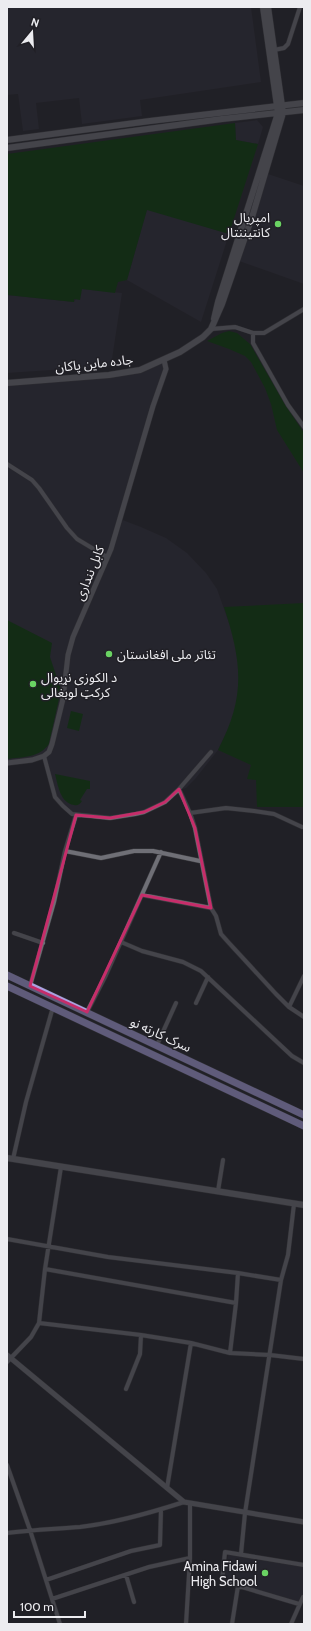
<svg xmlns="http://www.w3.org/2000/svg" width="311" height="1631" viewBox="0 0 311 1631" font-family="Cabin,'Noto Sans Arabic',sans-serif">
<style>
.built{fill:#2b2a35}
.green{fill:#033b02}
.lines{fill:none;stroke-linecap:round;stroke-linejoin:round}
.minor-casing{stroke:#3c3c40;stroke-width:5}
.tertiary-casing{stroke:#3c3c40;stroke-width:6}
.secondary-casing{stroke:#3c3c40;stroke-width:7}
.trunk-casing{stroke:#3c3c40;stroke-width:8}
.minor{stroke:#6f6f76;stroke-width:4}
.tertiary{stroke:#6f6f76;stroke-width:5}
.secondary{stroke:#6f6f76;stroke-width:6}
.trunk{stroke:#aba2e1;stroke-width:7}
.marked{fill:none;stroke:#c62d6a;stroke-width:3;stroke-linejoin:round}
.poi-dot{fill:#6ad363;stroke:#212026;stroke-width:1.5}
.labels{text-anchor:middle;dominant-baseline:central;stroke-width:3;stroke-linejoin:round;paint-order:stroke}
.poi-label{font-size:13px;fill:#ececf0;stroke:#212026;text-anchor:end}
.street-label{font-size:13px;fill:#ececf0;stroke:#212026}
</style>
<rect width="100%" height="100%" fill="#212026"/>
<path class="built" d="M 7,7 L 251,7 L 261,82 L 140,100 L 142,116 L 82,124 L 79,98 L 36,103 L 39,129 L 23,131 L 18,94 L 7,95 Z
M 257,120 L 263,127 L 258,144 L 236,140 L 235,123 Z
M 268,174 L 304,186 L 304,284 L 239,261 Z
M 147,209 L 229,234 L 201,322 L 127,280 Z
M 82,289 L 122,293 L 111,366 L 7,373 L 7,295 L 74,302 Z
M 164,360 L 166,363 L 120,519 L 141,527 L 166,538 L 187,553 L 206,573 L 217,589 L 234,637 L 238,662 L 239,685 L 236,707 L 230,725 L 218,750 L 196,778 L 186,788 L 180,790 L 165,802 L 155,808 L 110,818 L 72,814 L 55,797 L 44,756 L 7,765 L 7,383 L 140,370 Z
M 228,1554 L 304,1566 L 304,1596 L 301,1595 L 298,1604 L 224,1580 Z"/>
<path class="green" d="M 235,123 L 236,140 L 258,144 L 229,234 L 147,210 L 127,280 L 118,282 L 115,293 L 82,289 L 80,300 L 74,299 L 74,302 L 7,295 L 7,154 Z
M 229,331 L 237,333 L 250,344 L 286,406 L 304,433 L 304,473 L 277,430 L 271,404 L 265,388 L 251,362 L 245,356 L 229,349 L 207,341 L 222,333 Z
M 304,603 L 304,807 L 257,807 L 256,780 L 247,779 L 251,765 L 218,750 C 246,696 242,663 224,607 Z
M 7,620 L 52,643 L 50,657 L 61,690 L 49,744 C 39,758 23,757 7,759 Z
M 71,711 L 83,714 L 79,731 L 67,728 Z
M 55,774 L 90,781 L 90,789 L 87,789 L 80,800 L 82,801 C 80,804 78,806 74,805 C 60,803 58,785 55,774 Z"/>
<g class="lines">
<defs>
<path id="minor" d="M 274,50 L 284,48 L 288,44 L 300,7
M 211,329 L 235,327 L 253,333 L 264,333 L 304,309
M 253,333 L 253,343 L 288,405 L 304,427
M 7,464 L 32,480 L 39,488 L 67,528 L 77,539 L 107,557
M 44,756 L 55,797 L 63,806 L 72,814 L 110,818 L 135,814 L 144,812 L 165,802 L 179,789 L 190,813 L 195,828 L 211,908 L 216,916 L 221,934 L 229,943 L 276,994 L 289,1007 L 304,1017
M 179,789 L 211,752
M 190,813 L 226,808 L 254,811 L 274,814 L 302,827
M 65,851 L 101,858 L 134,851 L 153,851 L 200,861
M 142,895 L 211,908
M 14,933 L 43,943
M 121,942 L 142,951 L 183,962 L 201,971 L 292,1056 L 304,1063
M 30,986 L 54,902 L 65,851 L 76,815
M 196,1003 L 208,977
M 289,1007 L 304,976
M 87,1012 L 106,975 L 161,852
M 157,1045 L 176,1003
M 13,1159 L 26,1102 L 53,1007
M 218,1191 L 223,1160
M 7,1239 L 108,1257 L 238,1273 L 281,1280
M 45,1269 L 236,1303
M 39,1323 L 141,1335 L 191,1343 L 230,1353 L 270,1355 L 304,1359
M 230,1353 L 236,1303 L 238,1273
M 7,1362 L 31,1337 L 39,1323 L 45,1269 L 61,1167
M 126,1389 L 140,1354 L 141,1335
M 7,1465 L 30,1530 L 60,1624
M 167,1488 L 191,1343
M 7,1533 C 31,1530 56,1529 80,1527 C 116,1523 150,1513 184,1502
M 241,1554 L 245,1513 L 281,1280 L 288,1255 L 294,1204
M 126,1575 L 134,1602
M 46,1580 L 131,1551 L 160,1545 L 161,1509
M 52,1599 L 149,1567 L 190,1558
M 299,1604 L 222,1581 L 225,1552 L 304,1565
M 186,1624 L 190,1558 L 190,1504
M 232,1624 L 238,1586
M 291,1624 L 303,1597 L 304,1597"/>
<path id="tertiary" d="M 7,763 L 32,760 L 44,756 L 49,752 L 52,744 L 63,699 L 68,655 L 73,637 L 111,549 L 153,406 L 166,369 L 164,360
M 7,1355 L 184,1502 L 304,1522"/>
<path id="secondary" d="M 7,140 L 150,121 L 304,103
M 7,148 L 222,119 L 304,110
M 214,319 L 218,302 L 278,113 L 263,7
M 7,383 L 109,375 L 140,370 L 180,352 L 203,337 L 211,329 L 222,304 L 253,214 L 283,113 L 268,7
M 7,1158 L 304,1205"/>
<path id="trunk" d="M 7,975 L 304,1115
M 7,986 L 304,1126"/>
</defs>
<use href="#minor" class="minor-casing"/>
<use href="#tertiary" class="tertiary-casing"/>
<use href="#secondary" class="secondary-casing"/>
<use href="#trunk" class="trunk-casing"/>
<use href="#minor" class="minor"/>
<use href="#tertiary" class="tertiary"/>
<use href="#secondary" class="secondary"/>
<use href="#trunk" class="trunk"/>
</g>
<path d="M0 0H311V1631H0ZM 179,789 L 195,828 L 211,908 L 142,895 L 87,1012 L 30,986 L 76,815 L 110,818 L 144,812 L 165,802 Z" fill="#212026" fill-opacity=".55" fill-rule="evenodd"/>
<path class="marked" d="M 179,789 L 195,828 L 211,908 L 142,895 L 87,1012 L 30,986 L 76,815 L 110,818 L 144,812 L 165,802 Z"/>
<g class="poi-dot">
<circle cx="278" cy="224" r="4"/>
<circle cx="109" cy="654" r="4"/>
<circle cx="33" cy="684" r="4"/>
<circle cx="265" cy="1573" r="4"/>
</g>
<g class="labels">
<g class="poi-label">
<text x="270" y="217">امپریال<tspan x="270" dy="15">کانتیننتال</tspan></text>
<text x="117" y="654" text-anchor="start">تئاتر ملی افغانستان</text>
<text x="41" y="677" text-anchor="start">د الکوزی نړیوال<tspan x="41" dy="15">کرکټ لوبغالی</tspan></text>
<text x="257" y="1566">Amina Fidawi<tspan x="257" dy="15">High School</tspan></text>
</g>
<g class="street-label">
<text transform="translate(94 363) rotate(-6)">جاده ماین پاکان</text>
<text transform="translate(89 573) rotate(-68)">کابل ننداری</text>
<text transform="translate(161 1034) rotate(25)">سرک کارته نو</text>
</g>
</g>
<rect width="311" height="1631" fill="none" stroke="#ececf0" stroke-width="16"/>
<g transform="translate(32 32) rotate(18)" stroke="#212026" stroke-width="3" paint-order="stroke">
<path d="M0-3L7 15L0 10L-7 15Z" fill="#ececf0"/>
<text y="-6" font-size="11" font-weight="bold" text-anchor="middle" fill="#ececf0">N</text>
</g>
<path d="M14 1611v6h71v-6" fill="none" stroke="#ececf0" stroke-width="2"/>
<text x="20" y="1611" font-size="12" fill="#ececf0" stroke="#212026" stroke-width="3" paint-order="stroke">100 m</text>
</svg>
